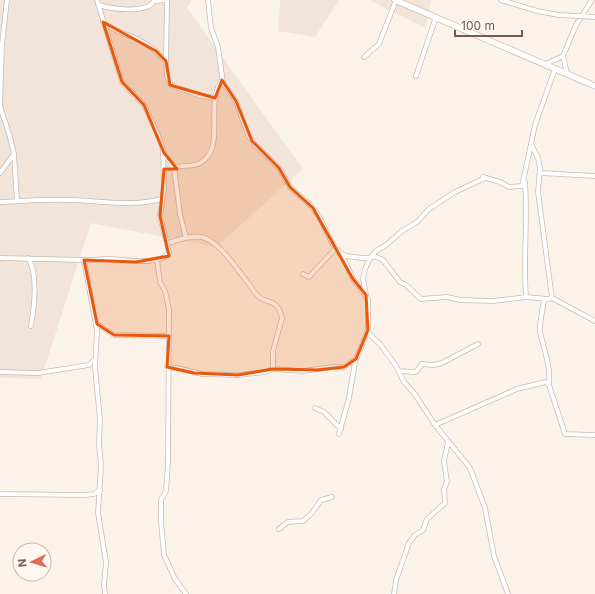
<svg xmlns="http://www.w3.org/2000/svg" width="595" height="594" viewBox="0 0 595 594" font-family="Inter,sans-serif">
<style>
.residential{fill:#f2e4d8}
.lines{fill:none;stroke-linecap:round;stroke-linejoin:round}
.street-casing{stroke:#ccbaaf;stroke-width:5.5}
.secondary-casing{stroke:#d1bcb0;stroke-width:7}
.street{stroke:#fff;stroke-width:4}
.secondary{stroke:#fff;stroke-width:5.5}
.marked{fill:#e8590c;fill-opacity:0.2;stroke:#e8590c;stroke-width:3;stroke-linejoin:round}
</style>
<rect width="100%" height="100%" fill="#fbf3e9"/>
<path class="residential" d="M 0,0 L 192,0 L 187,8 L 303,169 L 216,247 L 91,223 L 41,379 L 0,378 Z
M 280,0 L 339,0 L 315,37 L 278,31 Z
M 369,0 L 431,0 L 425,28 Z"/>
<g class="lines">
<defs>
<path id="street" d="M 208,0 L 211,28 L 218,47 L 223,83 L 236,101 L 248,135 L 255,145 L 279,168 L 290,187 L 310,205 L 319,216 L 332,243 L 343,257 L 353,279 L 368,299 L 368,330 L 370,335 L 380,344 L 396,366 L 404,382 L 414,393 L 435,425 L 470,468 L 485,508 L 494,556 L 508,594
M 501,0 L 537,11 L 559,15 L 595,17
M 99,5 C 112,9 147,14 154,1 L 167,0
M 103,22 C 113,31 127,34 139,40 C 150,45 158,53 166,61 L 167,76 L 171,85 L 201,96 L 215,98
M 364,57 L 379,44 L 396,0
M 166,61 L 167,0
M 545,64 L 563,56
M 567,73 L 563,56 L 576,25 L 592,0
M 416,76 L 436,17
M 531,144 L 538,158 L 540,168 L 538,192 L 552,298
M 164,153 L 174,167 L 180,214 L 186,238
M 14,154 L 17,201
M 164,169 C 169,169 171,168 176,167 C 183,165 193,167 200,163 C 227,148 204,104 222,80
M 0,173 L 14,154 L 10,137 L 0,106 L 2,44 L 7,0
M 541,173 L 595,176
M 483,177 L 500,182 L 509,187 L 522,186 L 535,125 L 555,69
M 525,182 C 528,220 523,259 526,297
M 0,202 C 23,201 47,199 71,200 C 103,201 130,207 162,199
M 168,243 C 178,240 190,235 201,237 C 219,239 245,280 257,295 C 265,305 277,296 282,318 L 273,351 L 273,369
M 341,253 L 346,256 L 362,258 L 377,257 L 383,260 L 400,282 L 406,285 L 421,299 L 447,297 L 460,300 L 493,301 L 526,297 L 548,299
M 0,258 L 84,260 L 97,331 L 95,367 L 100,420 L 99,445 L 101,465 L 98,513 L 106,562 L 104,585 L 105,594
M 28,258 C 39,274 34,308 31,326
M 157,259 L 160,282 L 165,291 L 169,309 L 168,463 L 166,491 L 161,500 L 161,522 L 164,555 L 175,579 L 186,594
M 84,260 C 94,261 103,258 112,259 C 124,260 163,266 169,252 L 160,216 L 164,189 L 163,150 L 158,135 L 144,105 L 122,82 L 97,0
M 303,274 L 309,277 L 336,248
M 366,295 L 363,279 L 365,269 L 370,258 L 376,251 L 386,245 L 402,231 L 417,222 L 429,209 L 455,192 L 485,178
M 97,324 L 114,335 L 169,336
M 167,367 L 177,368 L 202,374 L 238,375 L 265,372 L 273,369 L 304,371 L 332,367 L 344,367 L 356,359
M 399,371 L 416,372 L 422,364 L 434,365 L 442,363 L 478,344
M 0,372 L 38,373 L 89,365 L 94,360
M 549,385 C 551,367 544,349 540,332 C 539,325 543,308 544,300 L 552,298 L 595,321
M 315,408 L 324,412 L 341,429
M 435,425 L 517,389 L 545,382 L 549,385 L 565,434 L 595,435
M 339,434 L 349,398 L 355,362 L 368,330
M 0,494 L 85,495 L 94,494 L 100,490
M 279,529 L 288,522 L 303,521 L 312,513 L 321,500 L 332,497
M 394,594 L 396,580 L 409,543 L 415,535 L 423,530 L 427,519 L 445,503 L 444,489 L 447,482 L 444,461 L 448,442"/>
<path id="secondary" d="M 395,0 L 595,86"/>
</defs>
<use href="#street" class="street-casing"/>
<use href="#secondary" class="secondary-casing"/>
<use href="#street" class="street"/>
<use href="#secondary" class="secondary"/>
</g>
<path class="marked" d="M 103,22 L 156,51 L 166,61 L 170,85 L 215,98 L 222,80 L 236,101 L 252,141 L 279,168 L 290,187 L 313,208 L 353,279 L 366,295 L 368,330 L 356,359 L 344,367 L 317,370 L 273,369 L 238,375 L 194,373 L 167,367 L 169,336 L 114,335 L 97,324 L 84,260 L 136,262 L 169,256 L 160,216 L 164,169 L 177,169 L 164,153 L 144,105 L 122,82 Z"/>
<g transform="translate(32 562) rotate(265)"><circle r="19" fill="#fef7ef" stroke="#c7b8af"/>
<path d="M0-3L7 15L0 10L-7 15Z" fill="#dc6b57"/>
<text y="-6" font-size="11" font-weight="bold" text-anchor="middle" fill="#74594e">N</text>
</g>
<path d="M455 30v6h67v-6" fill="none" stroke="#74594e" stroke-width="2"/>
<text x="461" y="30" font-size="12" fill="#74594e" stroke="#fef7ef" stroke-width="3" paint-order="stroke">100 m</text>
</svg>
